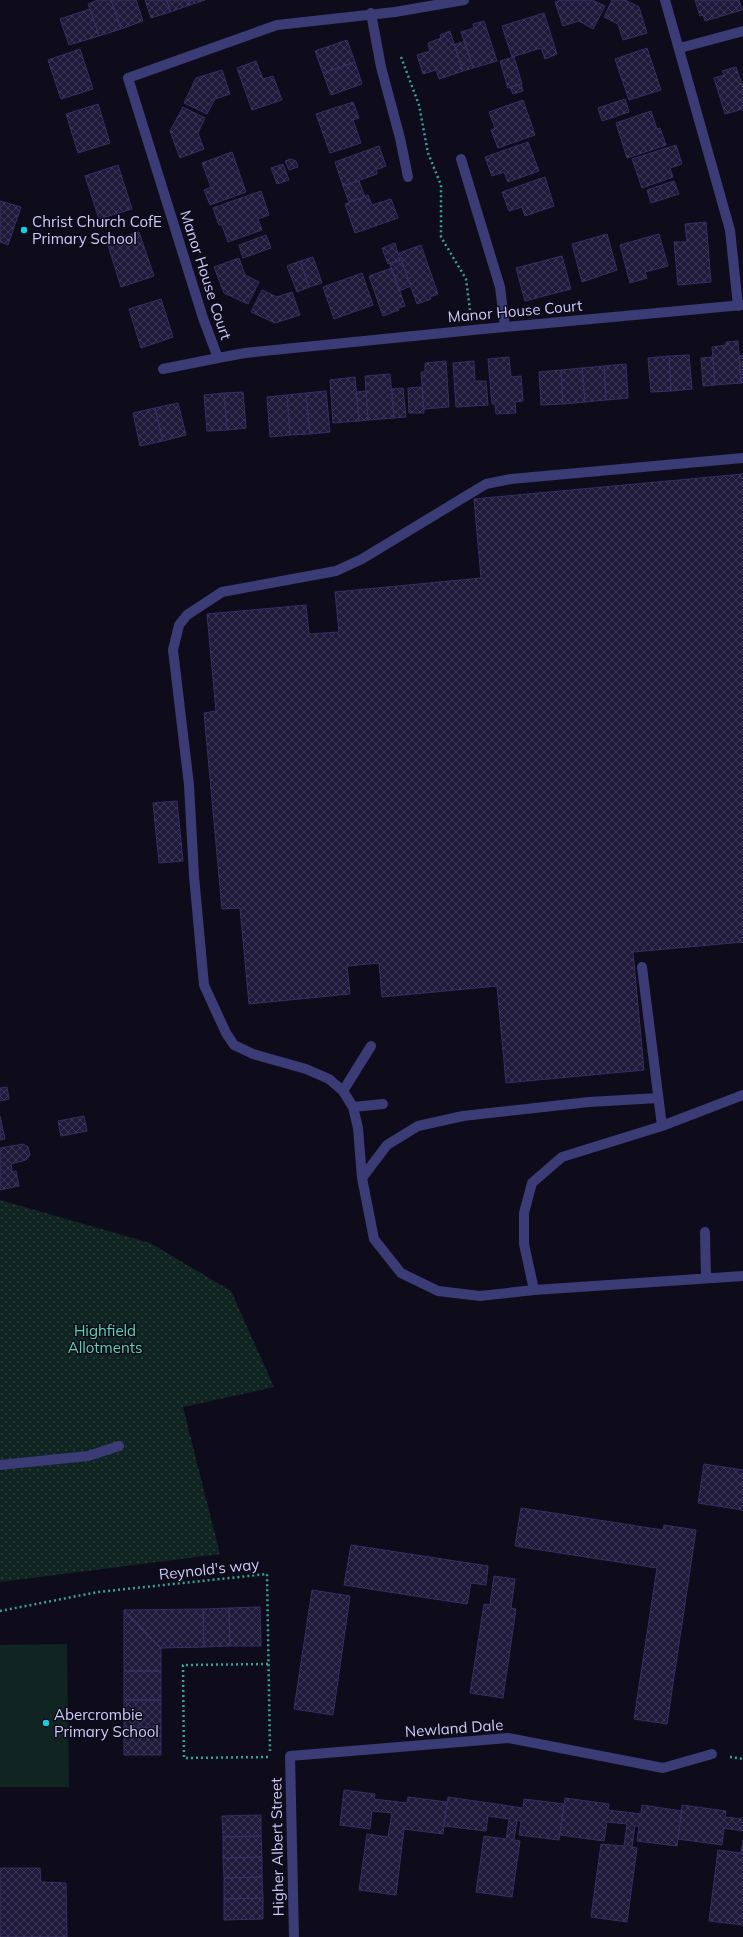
<svg xmlns="http://www.w3.org/2000/svg" width="743" height="1937" viewBox="0 0 743 1937" font-family="Mulish,sans-serif">
<style>
.park{fill:url(#park-dots)}
.pitch{fill:#102422}
.building{fill:url(#building-cross-hatch);stroke:#372e64}
.lines{fill:none;stroke-linecap:round;stroke-linejoin:round}
.path{stroke:#36a298;stroke-width:2.5;stroke-dasharray:2 3;stroke-linecap:butt}
.minor{stroke:#3b3b76;stroke-width:10}
.poi-dot{fill:#13d0de;stroke:#0e0c1a;stroke-width:1.5}
.labels{text-anchor:middle;dominant-baseline:central;stroke-width:3;stroke-linejoin:round;paint-order:stroke}
.poi-label{font-size:15px;fill:#cecafa;stroke:#0e0c1a;text-anchor:start}
.street-label{font-size:15px;fill:#cecafa;stroke:#0e0c1a}
.park-label{font-size:15px;fill:#5ed3b2;stroke:#0e0c1a}
</style>
<defs>
<pattern id="park-dots" width="8" height="8" patternUnits="userSpaceOnUse"><rect width="8" height="8" fill="#102422"/><path d="M2 2h.1M6 6h.1" fill="none" stroke="#324243" stroke-width="1.8" stroke-linecap="round"/></pattern>
<pattern id="building-cross-hatch" width="8" height="8" patternUnits="userSpaceOnUse"><rect width="8" height="8" fill="#1f1a3a"/><path d="M0 0l8 8M0 8l8-8" fill="none" stroke="#3e3a57"/></pattern>
</defs>
<rect width="100%" height="100%" fill="#0e0c1a"/>
<path class="park" d="M 0,1200 L 150,1243 L 231,1291 L 274,1387 L 183,1407 L 220,1554 L 0,1582 Z"/>
<path class="pitch" d="M 67,1644 L 69,1787 L 0,1787 L 0,1645 Z"/>
<path class="building" d="M 98,0 L 111,0 L 121,29 L 99,36 L 88,4 Z
M 111,0 L 136,0 L 143,21 L 121,29 Z
M 145,0 L 167,0 L 170,12 L 151,18 Z
M 167,0 L 188,0 L 190,5 L 170,12 Z
M 188,0 L 205,0 L 190,5 Z
M 561,0 L 592,0 L 605,6 L 593,29 L 579,21 L 563,26 L 555,2 Z
M 612,0 L 625,0 L 639,7 L 647,33 L 623,40 L 618,24 L 604,17 Z
M 695,0 L 739,0 L 742,10 L 705,21 L 703,15 L 700,16 Z
M 90,9 L 99,36 L 69,45 L 60,19 Z
M 544,13 L 557,54 L 545,59 L 541,48 L 512,57 L 502,26 Z
M 484,21 L 497,61 L 473,68 L 461,32 L 474,28 L 473,24 Z
M 450,31 L 463,71 L 439,79 L 436,70 L 423,74 L 417,55 L 430,51 L 428,43 L 441,38 L 440,35 Z
M 347,40 L 355,62 L 323,73 L 315,51 Z
M 465,41 L 473,68 L 463,71 L 454,45 Z
M 647,48 L 661,90 L 629,100 L 615,59 Z
M 80,49 L 93,89 L 61,99 L 48,60 Z
M 514,57 L 522,84 L 508,88 L 500,61 Z
M 256,61 L 263,79 L 273,76 L 282,100 L 252,110 L 237,68 Z
M 355,62 L 362,84 L 331,95 L 323,73 Z
M 736,67 L 743,87 L 743,109 L 725,114 L 714,78 L 724,75 L 722,71 Z
M 222,70 L 230,94 L 215,99 L 207,114 L 184,103 L 196,78 Z
M 521,84 L 523,91 L 513,94 L 510,87 Z
M 625,99 L 629,112 L 602,121 L 598,108 Z
M 523,100 L 535,135 L 498,148 L 491,130 L 495,128 L 489,112 Z
M 353,102 L 359,118 L 353,120 L 361,143 L 330,153 L 316,114 Z
M 98,104 L 110,143 L 78,153 L 66,114 Z
M 183,107 L 205,118 L 198,133 L 204,149 L 180,158 L 170,131 Z
M 651,111 L 657,129 L 660,128 L 666,145 L 627,158 L 616,123 Z
M 528,142 L 539,171 L 508,182 L 504,172 L 492,176 L 485,157 Z
M 676,145 L 682,164 L 670,168 L 673,177 L 642,188 L 632,159 Z
M 379,146 L 386,166 L 376,170 L 377,174 L 343,186 L 335,162 Z
M 232,152 L 246,192 L 210,205 L 204,190 L 211,187 L 202,163 Z
M 291,159 L 296,161 L 298,167 L 289,170 L 285,161 Z
M 283,164 L 289,180 L 277,184 L 271,168 Z
M 118,165 L 132,209 L 99,219 L 85,176 Z
M 545,177 L 554,206 L 525,216 L 522,207 L 509,211 L 502,192 Z
M 359,181 L 365,197 L 349,202 L 343,186 Z
M 674,181 L 679,194 L 651,203 L 647,190 Z
M 261,191 L 269,215 L 258,219 L 262,230 L 228,242 L 222,225 L 219,225 L 213,208 Z
M 368,195 L 372,205 L 391,199 L 398,218 L 355,233 L 345,204 Z
M 0,201 L 21,207 L 8,245 L 0,242 Z
M 706,222 L 711,282 L 678,285 L 674,242 L 687,242 L 685,224 Z
M 139,232 L 154,276 L 121,287 L 107,242 Z
M 607,234 L 617,270 L 582,282 L 572,244 Z
M 659,234 L 668,266 L 645,272 L 647,278 L 630,283 L 620,245 Z
M 266,235 L 271,248 L 243,258 L 239,245 Z
M 395,243 L 400,260 L 388,264 L 382,248 Z
M 421,245 L 438,294 L 430,297 L 431,299 L 417,304 L 399,253 Z
M 562,256 L 571,289 L 525,301 L 516,268 Z
M 313,257 L 322,283 L 309,287 L 300,261 Z
M 239,258 L 245,275 L 259,282 L 248,304 L 224,293 L 214,267 Z
M 401,260 L 411,286 L 399,291 L 390,264 Z
M 300,261 L 309,287 L 297,292 L 287,266 Z
M 392,268 L 405,306 L 398,308 L 399,310 L 383,316 L 369,276 Z
M 362,273 L 373,305 L 334,319 L 323,287 Z
M 262,290 L 277,297 L 292,292 L 300,315 L 275,323 L 251,312 Z
M 161,299 L 173,337 L 141,348 L 129,309 Z
M 738,341 L 741,383 L 715,385 L 712,347 L 726,345 L 726,342 Z
M 689,355 L 692,389 L 671,391 L 669,356 Z
M 743,355 L 743,383 L 741,383 L 739,356 Z
M 669,356 L 671,391 L 651,392 L 648,358 Z
M 509,357 L 511,377 L 521,376 L 523,401 L 515,402 L 516,413 L 496,414 L 495,404 L 492,404 L 488,359 Z
M 713,357 L 715,385 L 703,386 L 701,358 Z
M 446,361 L 449,407 L 424,409 L 421,372 L 425,372 L 425,363 Z
M 474,361 L 475,381 L 486,381 L 488,405 L 456,407 L 453,363 Z
M 626,364 L 628,398 L 606,400 L 604,366 Z
M 604,366 L 606,400 L 585,402 L 582,368 Z
M 582,368 L 585,402 L 563,404 L 561,370 Z
M 561,370 L 563,404 L 541,405 L 539,372 Z
M 390,374 L 394,418 L 368,420 L 365,376 Z
M 355,377 L 359,421 L 333,423 L 330,380 Z
M 422,387 L 424,413 L 409,413 L 408,388 Z
M 403,388 L 406,417 L 394,418 L 392,389 Z
M 326,391 L 330,432 L 310,434 L 306,393 Z
M 366,391 L 368,420 L 359,421 L 356,392 Z
M 243,392 L 246,428 L 227,430 L 224,393 Z
M 224,393 L 227,430 L 207,431 L 204,395 Z
M 306,393 L 310,434 L 290,435 L 287,395 Z
M 287,395 L 290,435 L 270,437 L 267,397 Z
M 178,403 L 186,435 L 163,441 L 155,408 Z
M 155,408 L 163,441 L 140,446 L 133,413 Z
M 743,474 L 743,942 L 633,952 L 644,1070 L 506,1083 L 497,986 L 382,997 L 379,963 L 347,966 L 350,994 L 249,1004 L 240,908 L 222,909 L 204,713 L 216,711 L 207,614 L 306,605 L 309,634 L 339,632 L 335,592 L 481,578 L 474,499 Z
M 177,801 L 183,861 L 159,863 L 153,803 Z
M 7,1087 L 9,1099 L 0,1101 L 0,1088 Z
M 0,1116 L 5,1139 L 0,1140 Z
M 84,1116 L 87,1131 L 61,1136 L 58,1121 Z
M 23,1144 L 28,1147 L 30,1155 L 26,1160 L 11,1164 L 12,1172 L 16,1171 L 19,1186 L 0,1190 L 0,1148 Z
M 704,1464 L 743,1470 L 743,1510 L 698,1503 Z
M 521,1508 L 663,1530 L 664,1525 L 696,1530 L 667,1724 L 634,1719 L 657,1568 L 515,1546 Z
M 351,1545 L 488,1566 L 486,1585 L 471,1583 L 467,1604 L 344,1585 Z
M 494,1576 L 515,1579 L 511,1608 L 516,1609 L 503,1698 L 470,1693 L 484,1604 L 490,1605 Z
M 312,1590 L 350,1596 L 333,1715 L 294,1709 Z
M 260,1607 L 261,1646 L 230,1646 L 229,1608 Z
M 229,1608 L 230,1646 L 204,1647 L 203,1609 Z
M 203,1609 L 204,1647 L 161,1648 L 124,1610 Z
M 124,1610 L 161,1648 L 161,1671 L 124,1671 Z
M 124,1671 L 161,1671 L 161,1700 L 124,1700 Z
M 124,1700 L 161,1700 L 161,1728 L 124,1728 Z
M 124,1728 L 161,1728 L 161,1755 L 124,1755 Z
M 344,1790 L 375,1794 L 374,1799 L 407,1803 L 408,1797 L 447,1802 L 443,1834 L 404,1829 L 396,1895 L 359,1890 L 367,1834 L 388,1837 L 392,1813 L 372,1811 L 370,1829 L 340,1825 Z
M 448,1797 L 523,1808 L 524,1799 L 564,1804 L 559,1840 L 519,1835 L 521,1821 L 517,1820 L 514,1840 L 520,1841 L 512,1897 L 476,1892 L 484,1836 L 506,1839 L 509,1819 L 488,1816 L 486,1831 L 444,1826 Z
M 565,1798 L 609,1804 L 608,1810 L 641,1814 L 642,1805 L 682,1811 L 677,1846 L 637,1841 L 639,1826 L 635,1826 L 632,1847 L 637,1848 L 627,1922 L 591,1917 L 601,1844 L 624,1846 L 627,1824 L 607,1822 L 604,1841 L 560,1835 Z
M 682,1805 L 726,1811 L 725,1817 L 743,1819 L 743,1831 L 724,1828 L 722,1845 L 678,1839 Z
M 261,1815 L 261,1836 L 223,1837 L 222,1816 Z
M 261,1836 L 262,1857 L 223,1858 L 223,1837 Z
M 743,1840 L 743,1925 L 709,1921 L 718,1850 L 741,1853 Z
M 262,1857 L 262,1877 L 224,1878 L 223,1858 Z
M 0,1868 L 40,1868 L 41,1882 L 66,1883 L 67,1937 L 0,1937 Z
M 262,1877 L 263,1898 L 224,1899 L 224,1878 Z
M 263,1898 L 263,1919 L 224,1920 L 224,1899 Z"/>
<g class="lines">
<path class="path" d="M 401,57 L 419,105 L 428,153 L 441,185 L 441,237 L 466,279 L 470,310
M 0,1611 L 98,1592 L 267,1574 L 270,1751
M 268,1664 L 183,1665 L 184,1758 L 270,1757
M 730,1757 L 743,1759"/>
<path class="minor" d="M 464,0 L 395,12 L 277,25 L 128,78 L 203,318 L 218,358 L 245,353 L 473,330 L 743,305
M 665,0 L 730,230 L 738,306
M 371,13 L 381,67 L 400,138 L 408,177
M 680,48 L 743,31
M 461,159 L 500,287 L 505,327
M 163,369 L 218,358
M 743,458 L 511,479 L 486,484 L 362,559 L 336,571 L 222,592 L 187,615 L 179,625 L 173,650 L 189,785 L 194,876 L 204,985 L 226,1033 L 234,1045 L 253,1054 L 306,1069 L 329,1079 L 343,1091 L 353,1107 L 358,1128 L 362,1178 L 374,1239 L 401,1273 L 438,1291 L 480,1296 L 534,1290 L 743,1276
M 642,967 L 662,1126
M 343,1091 L 371,1046
M 353,1107 L 383,1104
M 362,1178 L 387,1145 L 418,1126 L 463,1116 L 589,1102 L 658,1098
M 705,1232 L 706,1278
M 534,1290 L 524,1244 L 524,1213 L 532,1183 L 562,1157 L 662,1126 L 743,1095
M 0,1465 L 88,1456 L 119,1446
M 294,1937 L 290,1756 L 508,1738 L 663,1768 L 712,1754"/>
</g>
<g class="poi-dot">
<circle cx="24" cy="230" r="4"/>
<circle cx="46" cy="1723" r="4"/>
</g>
<g class="labels">
<g class="poi-label">
<text x="32" y="221">Christ Church CofE<tspan x="32" dy="17">Primary School</tspan></text>
<text x="54" y="1714">Abercrombie<tspan x="54" dy="17">Primary School</tspan></text>
</g>
<g class="street-label">
<text transform="translate(206 275) rotate(72)">Manor House Court</text>
<text transform="translate(515 311) rotate(-5)">Manor House Court</text>
<text transform="translate(209 1569) rotate(-6)">Reynold's way</text>
<text transform="translate(454 1728) rotate(-4)">Newland Dale</text>
<text transform="translate(277 1847) rotate(-91)">Higher Albert Street</text>
</g>
<g class="park-label">
<text x="105" y="1330">Highfield<tspan x="105" dy="17">Allotments</tspan></text>
</g>
</g>
</svg>
